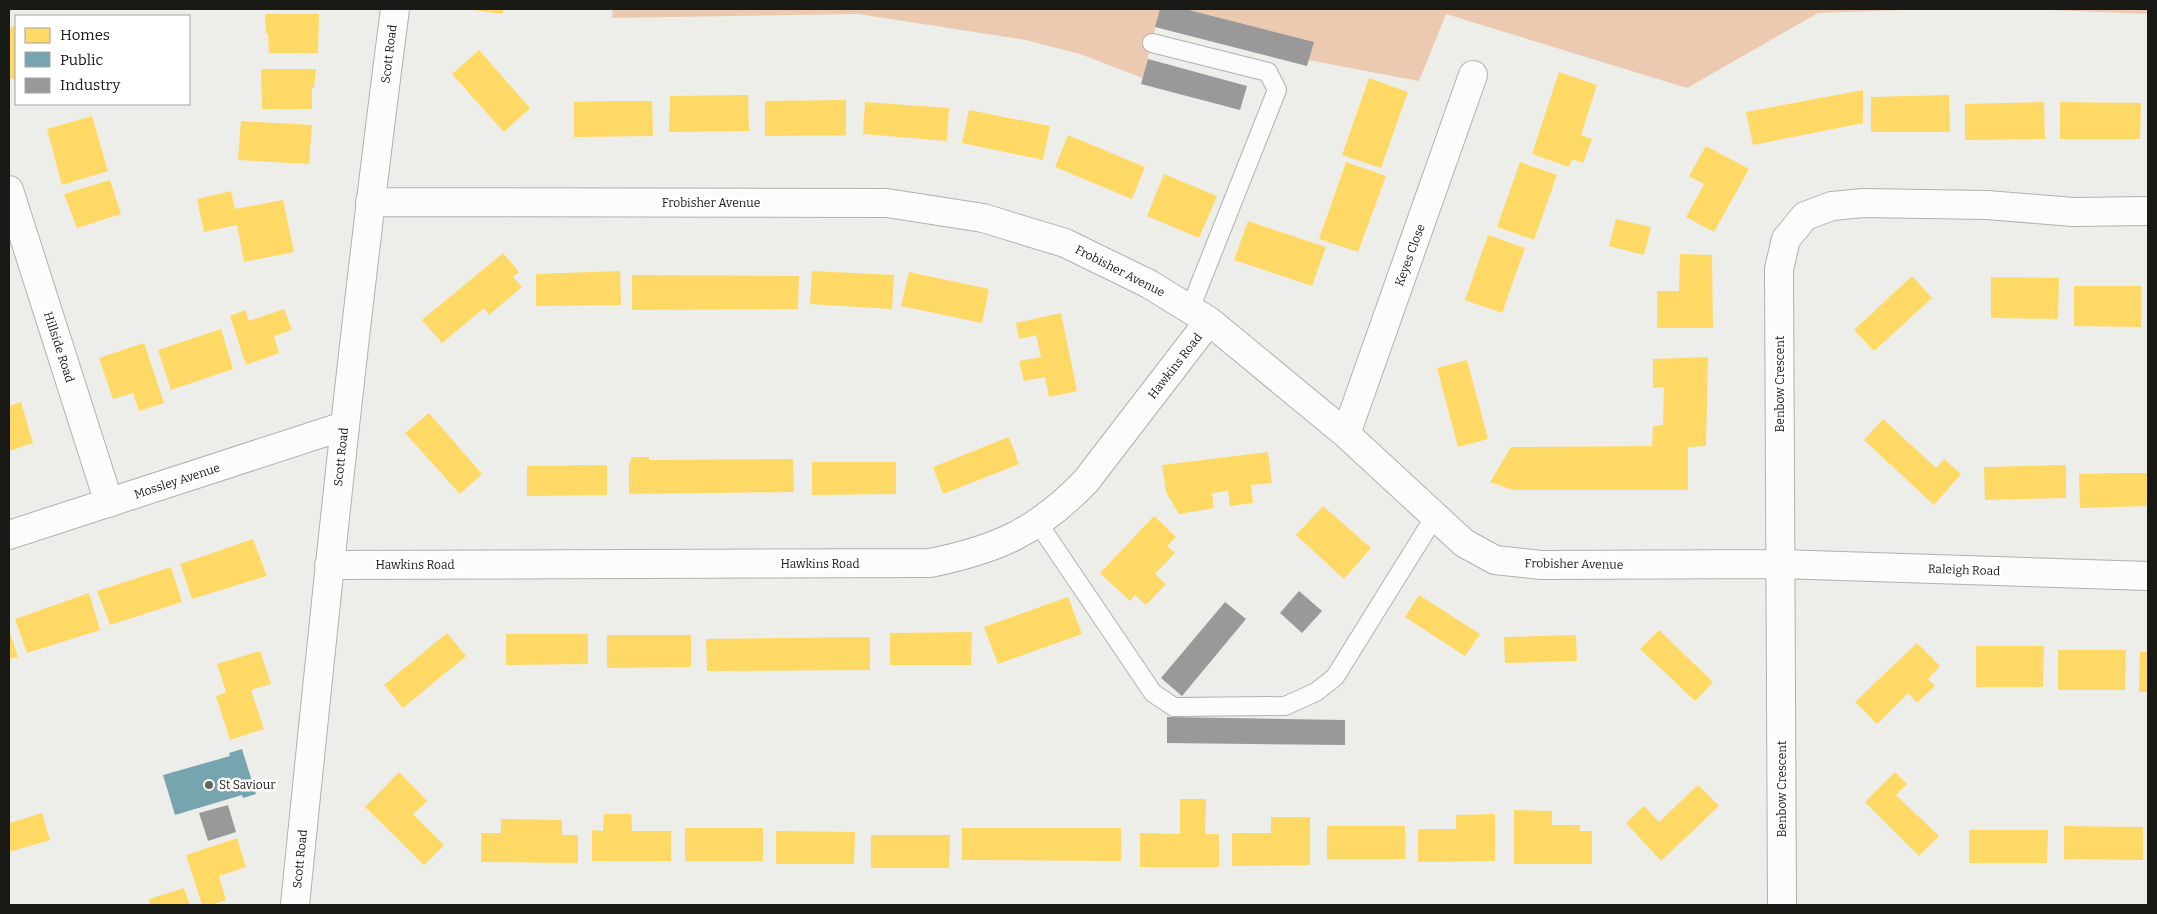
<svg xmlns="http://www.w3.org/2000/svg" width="2157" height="914" viewBox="0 0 2157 914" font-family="Bitter,serif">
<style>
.green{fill:#ebcab1}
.homes{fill:#ffd966}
.public{fill:#76a5af}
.industry{fill:#999}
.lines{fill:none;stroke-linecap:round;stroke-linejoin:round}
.lane-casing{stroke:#b0b2ad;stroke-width:20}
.street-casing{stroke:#b0b2ad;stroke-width:30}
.lane{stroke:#fcfcfc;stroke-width:18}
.street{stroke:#fcfcfc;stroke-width:28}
.poi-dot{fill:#63645f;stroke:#fff;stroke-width:2}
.labels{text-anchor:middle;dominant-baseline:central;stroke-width:5;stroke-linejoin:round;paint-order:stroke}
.street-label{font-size:12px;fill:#181915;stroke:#fff}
.poi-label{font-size:12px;fill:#181915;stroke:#fff;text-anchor:start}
</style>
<rect width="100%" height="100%" fill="#edeee9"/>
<path class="green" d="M 613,9 L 1160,9 L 1143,78 L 1080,54 L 1026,40 L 858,14 L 612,18 Z
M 1185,9 L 1931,9 L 1818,13 L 1687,88 L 1446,14 L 1419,81 L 1308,60 L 1313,42 Z
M 2028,9 L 2148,9 L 2148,14 Z"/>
<path class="homes" d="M 465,9 L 503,9 L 503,14 Z
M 265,14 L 319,14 L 318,53 L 269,53 L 268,33 L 266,34 Z
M 13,25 L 16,27 L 16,81 L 9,77 L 9,31 Z
M 479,50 L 530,108 L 504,132 L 452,74 Z
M 261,69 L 316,69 L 314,88 L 312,88 L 312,109 L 262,109 Z
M 1559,72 L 1597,85 L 1581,135 L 1592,139 L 1583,163 L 1572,159 L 1569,167 L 1532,154 Z
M 1369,78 L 1408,92 L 1381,168 L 1342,155 Z
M 1863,90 L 1863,123 L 1753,145 L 1746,112 Z
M 748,95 L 749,131 L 669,132 L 670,96 Z
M 1949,95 L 1950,132 L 1871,132 L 1871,97 Z
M 846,100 L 846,135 L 765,136 L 765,101 Z
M 611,101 L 652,101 L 653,136 L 574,137 L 574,102 Z
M 865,102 L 949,108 L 947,141 L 863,134 Z
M 2044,102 L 2045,139 L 1965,140 L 1965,104 Z
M 2060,102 L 2141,103 L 2140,139 L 2060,139 Z
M 969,110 L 1050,126 L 1043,160 L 962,143 Z
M 92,116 L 108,171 L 62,185 L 47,129 Z
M 241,121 L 312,125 L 309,164 L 238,160 Z
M 1068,135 L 1145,167 L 1132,199 L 1055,167 Z
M 1706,146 L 1749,169 L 1714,232 L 1686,217 L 1704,184 L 1689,176 Z
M 1346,162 L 1386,176 L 1358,252 L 1319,239 Z
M 1520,162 L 1557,175 L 1534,240 L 1497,227 Z
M 1164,174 L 1217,196 L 1199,238 L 1147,216 Z
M 110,180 L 121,214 L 77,228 L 64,194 Z
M 231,191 L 235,209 L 283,200 L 294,252 L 244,262 L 237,225 L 204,232 L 197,199 Z
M 1616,219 L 1651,227 L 1644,255 L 1609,246 Z
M 1248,221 L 1326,247 L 1312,286 L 1234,260 Z
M 1488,235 L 1525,248 L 1502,313 L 1465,300 Z
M 503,253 L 519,272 L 513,277 L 522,287 L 489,315 L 484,308 L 442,343 L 422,320 Z
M 1680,254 L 1712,255 L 1713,328 L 1657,328 L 1657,291 L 1679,291 Z
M 620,271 L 621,305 L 536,306 L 536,274 Z
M 812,271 L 894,275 L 892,309 L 810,304 Z
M 909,272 L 989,289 L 982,323 L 901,306 Z
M 632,275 L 799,276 L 798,309 L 632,310 Z
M 1912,276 L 1932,298 L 1874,351 L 1854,330 Z
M 1991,277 L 2059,278 L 2058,319 L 1991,318 Z
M 2074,286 L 2141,286 L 2141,327 L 2074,326 Z
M 284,309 L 292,330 L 274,336 L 279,353 L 246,365 L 230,316 L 245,310 L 249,321 Z
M 1061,313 L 1077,391 L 1049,397 L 1045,377 L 1024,381 L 1019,361 L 1041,357 L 1036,335 L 1019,339 L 1016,323 Z
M 221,329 L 233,369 L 171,390 L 158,350 Z
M 144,343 L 164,403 L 139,411 L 133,393 L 113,399 L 99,358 Z
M 1708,357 L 1706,446 L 1688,447 L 1688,490 L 1513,490 L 1490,482 L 1511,447 L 1652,446 L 1653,426 L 1663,425 L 1664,387 L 1653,388 L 1653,359 Z
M 1467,360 L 1488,439 L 1458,447 L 1437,368 Z
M 21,402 L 33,443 L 9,451 L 9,406 Z
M 429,413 L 482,474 L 460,494 L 405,433 Z
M 1883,419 L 1936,468 L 1944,459 L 1961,474 L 1934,505 L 1864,440 Z
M 1009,437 L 1019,464 L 943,494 L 933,467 Z
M 1268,452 L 1272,483 L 1251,485 L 1253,503 L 1230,506 L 1228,491 L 1212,493 L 1214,508 L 1179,514 L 1166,492 L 1162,465 Z
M 631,457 L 649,457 L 649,460 L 793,459 L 794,492 L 629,494 L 629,462 L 631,462 Z
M 812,462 L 896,462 L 896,494 L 812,495 Z
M 607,465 L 607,495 L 527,496 L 527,466 Z
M 2066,465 L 2066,498 L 1985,500 L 1984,467 Z
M 2120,473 L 2148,473 L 2148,506 L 2080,508 L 2079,474 Z
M 1323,506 L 1371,548 L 1344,579 L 1296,535 Z
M 1154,516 L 1176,537 L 1167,546 L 1175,553 L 1155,574 L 1166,584 L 1146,605 L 1135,595 L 1130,601 L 1100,573 Z
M 253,539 L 267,576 L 192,599 L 180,564 Z
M 171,567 L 182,602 L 110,625 L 97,591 Z
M 89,593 L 100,630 L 27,653 L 15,619 Z
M 1419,595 L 1480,634 L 1465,656 L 1405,617 Z
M 1068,597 L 1082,634 L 998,664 L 984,627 Z
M 9,630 L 18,657 L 9,659 Z
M 1659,630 L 1713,682 L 1695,701 L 1640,649 Z
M 972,632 L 971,665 L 890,665 L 890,633 Z
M 447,633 L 466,656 L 403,708 L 384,685 Z
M 506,634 L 588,634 L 588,664 L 506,665 Z
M 607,635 L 691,635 L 691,667 L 607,668 Z
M 1576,635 L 1577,661 L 1505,663 L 1504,637 Z
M 870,637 L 870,670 L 707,671 L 706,639 Z
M 1917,643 L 1940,666 L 1928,679 L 1935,686 L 1917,703 L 1908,693 L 1877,724 L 1855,702 Z
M 1976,646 L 2044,646 L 2043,687 L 1976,687 Z
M 2058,650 L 2126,650 L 2125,690 L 2058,690 Z
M 260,651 L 271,684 L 251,690 L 264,729 L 230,740 L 216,696 L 226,692 L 217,664 Z
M 2140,652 L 2148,652 L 2148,692 L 2139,692 Z
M 399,772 L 427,801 L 413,814 L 444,845 L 424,865 L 365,807 Z
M 1895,772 L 1907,784 L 1896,795 L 1939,836 L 1919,856 L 1865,802 Z
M 1698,785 L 1719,806 L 1661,861 L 1626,823 L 1644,806 L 1659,822 Z
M 1180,799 L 1206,799 L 1205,834 L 1219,834 L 1219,867 L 1140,867 L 1140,833 L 1180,834 Z
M 1514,810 L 1552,811 L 1552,825 L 1580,825 L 1580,831 L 1592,831 L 1592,864 L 1514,864 Z
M 42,813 L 50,840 L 9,852 L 9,823 Z
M 604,814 L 631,814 L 632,831 L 671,831 L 671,861 L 592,861 L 592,830 L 603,831 Z
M 1495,814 L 1495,861 L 1418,862 L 1418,829 L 1456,829 L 1456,815 Z
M 1271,817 L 1310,817 L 1310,865 L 1232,866 L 1232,833 L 1271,833 Z
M 501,819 L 562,820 L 562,835 L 578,835 L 578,863 L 481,862 L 481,833 L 501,833 Z
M 1327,826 L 1405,826 L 1405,859 L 1327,859 Z
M 2064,826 L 2143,827 L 2143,860 L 2064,859 Z
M 685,828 L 763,828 L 763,861 L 685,861 Z
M 962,828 L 1121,828 L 1121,861 L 962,860 Z
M 1969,830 L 2048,830 L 2047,863 L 1969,863 Z
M 776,831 L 855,832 L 854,864 L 776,864 Z
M 871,835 L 950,835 L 949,868 L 871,868 Z
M 237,838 L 246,867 L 219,876 L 226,900 L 212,905 L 202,905 L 186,855 Z
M 184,888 L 190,905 L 150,905 L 149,899 Z"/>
<path class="public" d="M 242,749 L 256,794 L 243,798 L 242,795 L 175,815 L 163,775 L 230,756 L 229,753 Z"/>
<path class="industry" d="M 1160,9 L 1185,9 L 1314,42 L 1307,66 L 1155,27 Z
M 1148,59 L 1247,86 L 1240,110 L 1141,84 Z
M 1299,591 L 1322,611 L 1302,633 L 1280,613 Z
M 1225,602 L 1246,619 L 1182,696 L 1161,678 Z
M 1167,717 L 1345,720 L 1345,745 L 1167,743 Z
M 228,805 L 236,832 L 208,841 L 199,813 Z"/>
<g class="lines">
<defs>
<path id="lane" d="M 1152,43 L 1268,72 L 1277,90 L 1190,309
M 1038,523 L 1153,693 L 1174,707 L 1285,706 L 1316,692 L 1335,677 L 1435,516"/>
<path id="street" d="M 9,190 L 109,503
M 370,202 L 887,203 L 983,218 L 1065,243 L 1149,284 L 1209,321 L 1346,434 L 1464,543 L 1495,560 L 1541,565 L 1780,564 L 2148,576
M 1346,434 L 1473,75
M 9,535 L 344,426
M 329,565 L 930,563 C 998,549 1037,532 1086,481 L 1209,321
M 295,905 C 325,606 356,307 395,9
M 1782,905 L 1779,269 L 1786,239 L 1805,216 L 1832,206 L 1863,203 L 1987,205 L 2073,212 L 2148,211"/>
</defs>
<use href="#lane" class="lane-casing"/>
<use href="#street" class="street-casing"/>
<use href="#lane" class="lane"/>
<use href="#street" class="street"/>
</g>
<circle class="poi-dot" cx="209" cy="785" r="5"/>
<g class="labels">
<g class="street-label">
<text transform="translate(389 54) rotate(-83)">Scott Road</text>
<text x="711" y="203">Frobisher Avenue</text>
<text transform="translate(1410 255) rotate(-70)">Keyes Close</text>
<text transform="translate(1120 271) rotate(27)">Frobisher Avenue</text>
<text transform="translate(59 347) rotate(72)">Hillside Road</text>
<text transform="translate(1175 366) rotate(-52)">Hawkins Road</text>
<text transform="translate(1780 384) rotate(-90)">Benbow Crescent</text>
<text transform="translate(341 457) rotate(-84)">Scott Road</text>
<text transform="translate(177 481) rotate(-18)">Mossley Avenue</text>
<text x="820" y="564">Hawkins Road</text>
<text transform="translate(1574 564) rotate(1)">Frobisher Avenue</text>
<text x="415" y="565">Hawkins Road</text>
<text transform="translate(1964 570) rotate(2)">Raleigh Road</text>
<text transform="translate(1782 789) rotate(-90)">Benbow Crescent</text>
<text transform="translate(300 859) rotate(-84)">Scott Road</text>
</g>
<g class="poi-label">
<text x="219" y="785">St Saviour</text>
</g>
</g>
<rect width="2157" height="914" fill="none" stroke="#181915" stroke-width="20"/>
<rect x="15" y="15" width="175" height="90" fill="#ffffff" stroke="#a3a3a1"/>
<rect x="25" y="28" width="25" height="15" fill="#ffd966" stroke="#a3a3a1"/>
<text x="60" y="40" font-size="15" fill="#181915">Homes</text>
<rect x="25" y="52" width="25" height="15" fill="#76a5af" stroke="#a3a3a1"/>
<text x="60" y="65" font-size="15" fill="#181915">Public</text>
<rect x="25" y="78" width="25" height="15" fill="#999999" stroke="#a3a3a1"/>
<text x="60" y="90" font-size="15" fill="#181915">Industry</text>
</svg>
